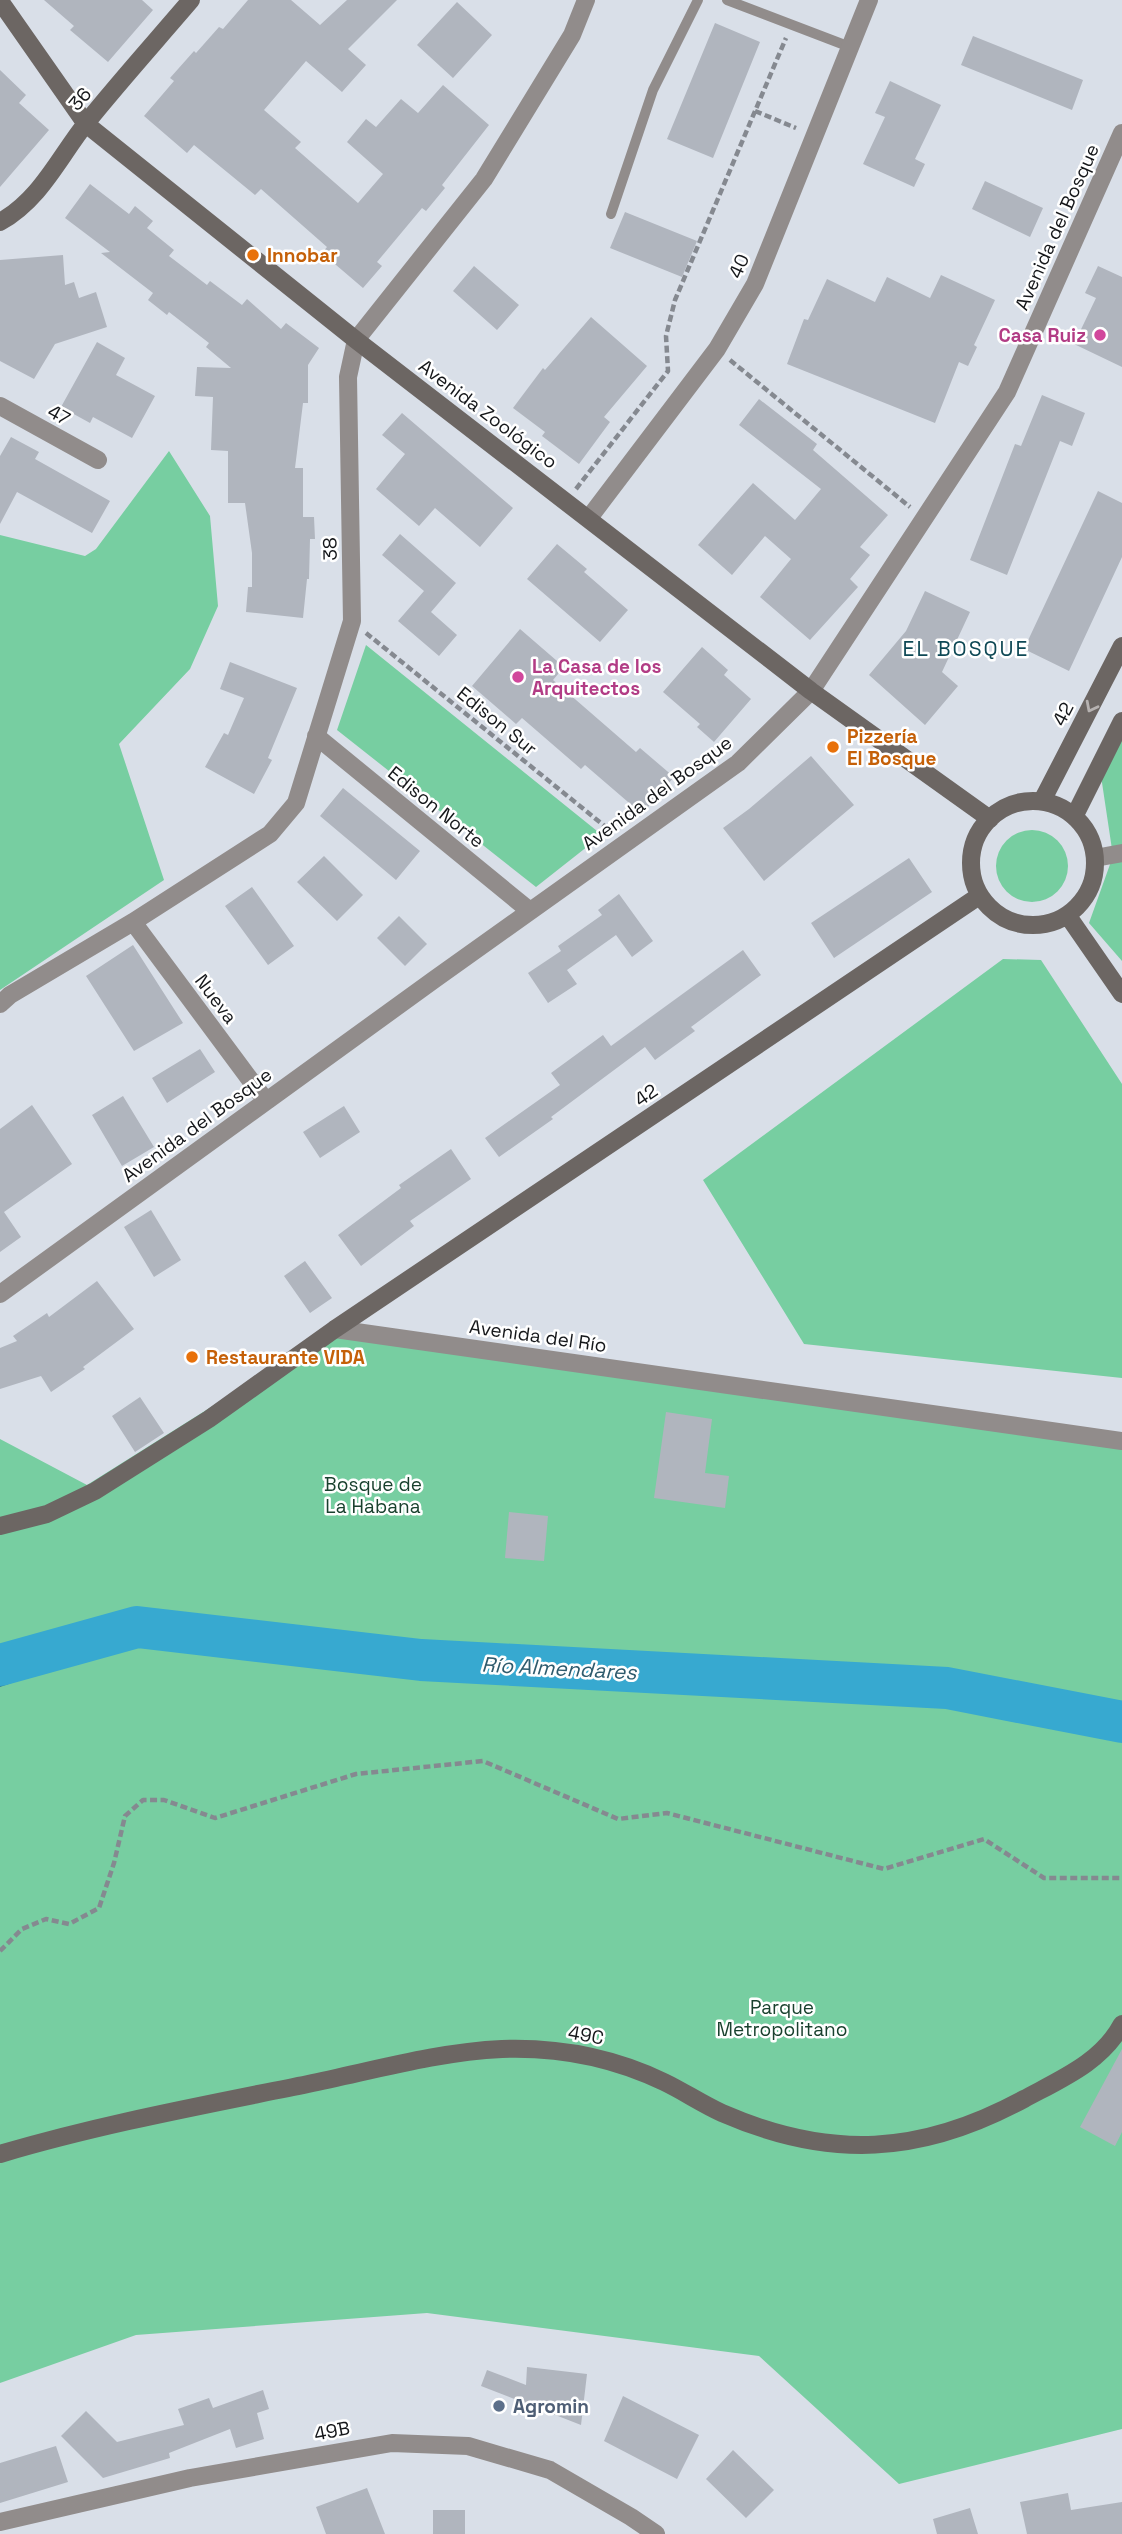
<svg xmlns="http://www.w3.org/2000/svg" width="1122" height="2534" viewBox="0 0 1122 2534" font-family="'Space Grotesk',sans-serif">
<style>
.green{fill:#77cea1}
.water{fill:#37a9d0;stroke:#2d7d99;stroke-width:2}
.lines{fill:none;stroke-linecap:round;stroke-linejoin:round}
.river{stroke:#37a9d0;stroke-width:42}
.building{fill:#b0b5be}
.path{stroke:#858990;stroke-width:4.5;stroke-dasharray:7 3.5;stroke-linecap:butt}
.lane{stroke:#918c8b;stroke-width:10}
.street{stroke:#918c8b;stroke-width:18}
.secondary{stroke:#6c6663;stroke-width:18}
.oneway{stroke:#b6b2b1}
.food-dot{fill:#e8710a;stroke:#fff;stroke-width:2.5}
.hotel-dot{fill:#d1479c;stroke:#fff;stroke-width:2.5}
.service-dot{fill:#5c6f8a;stroke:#fff;stroke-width:2.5}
.labels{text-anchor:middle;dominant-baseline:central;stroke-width:5;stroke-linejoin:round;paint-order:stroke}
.street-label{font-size:19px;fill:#15171a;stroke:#fff}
.food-label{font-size:19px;font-weight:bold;fill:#c56008;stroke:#fff;text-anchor:start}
.hotel-label{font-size:19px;font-weight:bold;fill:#b23c85;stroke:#fff;text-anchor:end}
.park-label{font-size:19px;fill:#19412e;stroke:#fff}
.service-label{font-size:19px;font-weight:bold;fill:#4e5e75;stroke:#fff;text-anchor:start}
.neighbourhood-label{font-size:21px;letter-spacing:2px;fill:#0e4855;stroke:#fff}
.water-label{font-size:21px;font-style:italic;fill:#2e5b6d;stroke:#fff}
</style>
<rect width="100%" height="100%" fill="#d9dfe8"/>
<path class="green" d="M 169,451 L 210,516 L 218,606 L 190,669 L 119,744 L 164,880 L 0,990 L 0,535 L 85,556 L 96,549 Z
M 366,645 L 602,835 L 536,887 L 337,730 Z
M 1122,735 L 1122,961 L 1089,923 L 1113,856 L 1101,776 Z
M996 866a36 36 0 1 1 72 0a36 36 0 1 1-72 0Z
M 1003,959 L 1041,960 L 1122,1084 L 1122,1378 L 804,1344 L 703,1180 Z
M 335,1329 L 1122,1443 L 1122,2429 L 899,2484 L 759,2356 L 427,2313 L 136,2335 L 0,2383 L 0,1686 L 40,1670 L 135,1627 C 89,1626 44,1635 0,1648 L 0,1439 L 87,1485 Z"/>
<path class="water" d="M 137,1627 L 83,1657 L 0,1686 L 0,1648 C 48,1633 87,1630 137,1627 Z"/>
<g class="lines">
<path class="river" d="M 0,1665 L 137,1627 L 421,1660 L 947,1688 L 1122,1722"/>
</g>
<path class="building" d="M 44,0 L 142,0 L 153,10 L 108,62 L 70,30 L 74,26 Z
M 248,0 L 291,0 L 320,25 L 347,0 L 397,0 L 348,49 L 366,65 L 342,92 L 306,61 L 264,110 L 301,142 L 295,148 L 358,203 L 383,174 L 347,142 L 366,119 L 376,127 L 401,99 L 418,113 L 443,85 L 489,125 L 442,185 L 445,188 L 426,211 L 422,208 L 377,262 L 382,266 L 363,288 L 322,253 L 327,247 L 261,189 L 255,195 L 194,145 L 187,153 L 144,116 L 174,81 L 170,78 L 194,51 L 196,53 L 219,27 L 223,29 Z
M 457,2 L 492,35 L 453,78 L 417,45 Z
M 715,23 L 760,42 L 713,158 L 667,139 Z
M 973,36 L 1083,80 L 1072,110 L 961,65 Z
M 0,70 L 26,95 L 19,103 L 49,130 L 0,187 Z
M 890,81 L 941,105 L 915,159 L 925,164 L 914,187 L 863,164 L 885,117 L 875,113 Z
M 985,181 L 1043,208 L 1030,237 L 972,209 Z
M 90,184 L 129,214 L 135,206 L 153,221 L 147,228 L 174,250 L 169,256 L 207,285 L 210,281 L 242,305 L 247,299 L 281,329 L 286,323 L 319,348 L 308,365 L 308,403 L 303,403 L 295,468 L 303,468 L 303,517 L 314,517 L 315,539 L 310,539 L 309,579 L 307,579 L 303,618 L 246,612 L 248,587 L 252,587 L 252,553 L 245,503 L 228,503 L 228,451 L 211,450 L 213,397 L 195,396 L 197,367 L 231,368 L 206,347 L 209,343 L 169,312 L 167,315 L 148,300 L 153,293 L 101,253 L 110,252 L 65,218 Z
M 625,212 L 697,241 L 682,277 L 610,248 Z
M 63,255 L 65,285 L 74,282 L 79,298 L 96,292 L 107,327 L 55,344 L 34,379 L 0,361 L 0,260 Z
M 474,266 L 519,305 L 497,330 L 453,291 Z
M 1098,266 L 1122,277 L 1122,367 L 1074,344 L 1096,298 L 1085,293 Z
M 941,275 L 995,300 L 974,345 L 977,347 L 968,366 L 959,362 L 935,423 L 787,364 L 804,319 L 808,320 L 827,279 L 875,302 L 887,277 L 930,298 Z
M 591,317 L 647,366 L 604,417 L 610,422 L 579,464 L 542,436 L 545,432 L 513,408 L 543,368 L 545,370 Z
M 97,342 L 125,358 L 116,375 L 155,396 L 132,438 L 93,417 L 90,423 L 61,407 Z
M 1042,395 L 1085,413 L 1072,446 L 1060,441 L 1007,575 L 970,560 L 1015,444 L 1021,446 Z
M 759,399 L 817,444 L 813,450 L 888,515 L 860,547 L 870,555 L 850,579 L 858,587 L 810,640 L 760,597 L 791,559 L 765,536 L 732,575 L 698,545 L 753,483 L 795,520 L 821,489 L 739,425 Z
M 402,413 L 513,508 L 480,547 L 435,508 L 419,526 L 376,489 L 405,454 L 382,435 Z
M 11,437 L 39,452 L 35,459 L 110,501 L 92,533 L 17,492 L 0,524 L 0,456 Z
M 1098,491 L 1122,503 L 1122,557 L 1069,671 L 1024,649 Z
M 400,534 L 456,583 L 431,612 L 457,635 L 439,656 L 398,621 L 424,591 L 382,555 Z
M 557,544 L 587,569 L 584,572 L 628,610 L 600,642 L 527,579 Z
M 925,591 L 970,612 L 942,672 L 958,686 L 925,725 L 869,675 L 906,631 Z
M 520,629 L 564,667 L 553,680 L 636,752 L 640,748 L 674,777 L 642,814 L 585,765 L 581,769 L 522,718 L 516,724 L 472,686 Z
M 702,647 L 728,670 L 724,675 L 751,699 L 714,742 L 697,727 L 700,724 L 663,692 Z
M 230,662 L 297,688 L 268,758 L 272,760 L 254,794 L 205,767 L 224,733 L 228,735 L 244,698 L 220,689 Z
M 811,756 L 854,805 L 764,881 L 723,828 L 749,809 Z
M 343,788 L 420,851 L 396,880 L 320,816 Z
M 324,856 L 363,895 L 337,921 L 297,882 Z
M 909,858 L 932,892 L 834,958 L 811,923 Z
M 252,887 L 294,946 L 268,965 L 225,906 Z
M 619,894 L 653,941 L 632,957 L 616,935 L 567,970 L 577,984 L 548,1003 L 528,973 L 561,951 L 558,946 L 602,915 L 598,910 Z
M 399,916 L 427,944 L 405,966 L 377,938 Z
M 133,945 L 183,1023 L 134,1051 L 86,976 Z
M 743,950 L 761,975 L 691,1027 L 695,1031 L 655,1060 L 645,1047 L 551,1117 L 553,1119 L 499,1157 L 485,1138 L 560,1085 L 551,1073 L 603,1035 L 611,1046 Z
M 200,1049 L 215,1072 L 167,1103 L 152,1078 Z
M 123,1096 L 154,1147 L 122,1166 L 92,1115 Z
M 32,1105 L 72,1164 L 4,1212 L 21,1237 L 0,1252 L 0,1129 Z
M 344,1106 L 360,1132 L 320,1158 L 303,1132 Z
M 451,1149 L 471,1179 L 410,1221 L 414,1226 L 361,1266 L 338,1235 L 401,1188 L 399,1185 Z
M 151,1210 L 181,1260 L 154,1277 L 124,1227 Z
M 305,1261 L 332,1298 L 310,1313 L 284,1276 Z
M 97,1281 L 134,1329 L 83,1367 L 85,1369 L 51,1392 L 41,1376 L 0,1389 L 0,1348 L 17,1341 L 13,1336 L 47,1313 L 49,1317 Z
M 140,1397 L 164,1433 L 135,1452 L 112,1416 Z
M 666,1412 L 712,1419 L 705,1473 L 729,1476 L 725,1508 L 654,1498 Z
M 509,1512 L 548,1516 L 544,1561 L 505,1558 Z
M 1122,2049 L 1122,2132 L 1115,2146 L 1080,2127 Z
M 527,2367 L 587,2374 L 581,2425 L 481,2386 L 487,2370 L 526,2385 Z
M 263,2390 L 269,2409 L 257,2413 L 264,2439 L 236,2448 L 230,2429 L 169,2453 L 170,2458 L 103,2478 L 61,2436 L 86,2411 L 117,2442 L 184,2425 L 178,2409 L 209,2398 L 213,2408 Z
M 623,2396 L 699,2435 L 677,2479 L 604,2441 Z
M 56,2446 L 68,2482 L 0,2503 L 0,2463 Z
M 733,2450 L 774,2490 L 746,2518 L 706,2479 Z
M 367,2488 L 385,2534 L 326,2534 L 316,2507 Z
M 1068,2493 L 1071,2510 L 1122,2502 L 1122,2534 L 1027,2534 L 1020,2502 Z
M 970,2508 L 978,2534 L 937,2534 L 933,2519 Z
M 433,2510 L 465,2510 L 465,2534 L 433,2534 Z"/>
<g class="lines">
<path class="path" d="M 755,111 L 796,128
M 730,360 L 910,507
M 576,489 L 668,371 L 666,336 L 675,300 L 786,38
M 366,633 L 612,832
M 0,1951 L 22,1929 L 46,1919 L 69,1924 L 99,1908 L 114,1863 L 125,1816 L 143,1800 L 164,1800 L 215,1818 L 356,1774 L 483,1761 L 618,1819 L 667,1813 L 884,1869 L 984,1839 L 1044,1878 L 1122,1878"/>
<path class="lane" d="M 727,0 L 850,47
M 611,214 L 653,90 L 698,0"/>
<path class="street" d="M 0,406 L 98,460
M 589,518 L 717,349 L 755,284 L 869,0
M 316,736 L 530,911
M 1095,858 L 1122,853
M 133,922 L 266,1101
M 0,1004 L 10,995 L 133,922 L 270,834 L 296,803 L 352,621 L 348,377 L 356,340 L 484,179 L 572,35 L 586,0
M 0,1294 L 435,979 L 738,763 L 811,691 L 1007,392 L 1122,133
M 335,1329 L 1122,1441
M 0,2522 L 190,2478 L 392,2443 L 468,2446 L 550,2470 L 631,2517 L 656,2534"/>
<path class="secondary" d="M 0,1 L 86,124 L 356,340 L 811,691 L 990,819
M 0,222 C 41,199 59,157 87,122 C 120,81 156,41 191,0
M971 863a62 62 0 1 1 124 0a62 62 0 1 1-124 0Z
M 1042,801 L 1122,646
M 1075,815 L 1122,721
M 1068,916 L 1122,994
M 0,1526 L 47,1514 L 95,1491 L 209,1419 L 335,1329 L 979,896
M 0,2154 C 101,2124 205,2105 308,2084 C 372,2071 437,2052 502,2049 C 559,2047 612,2057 664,2082 C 683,2091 702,2104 722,2113 C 830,2160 921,2155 1024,2099 C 1061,2079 1102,2062 1122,2024"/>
</g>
<defs><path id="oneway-chevron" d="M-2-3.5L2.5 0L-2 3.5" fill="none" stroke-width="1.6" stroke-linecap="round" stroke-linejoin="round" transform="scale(1.75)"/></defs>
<use class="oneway" href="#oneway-chevron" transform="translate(1091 707) rotate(117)"/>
<g class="food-dot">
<circle cx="253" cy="255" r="7"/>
<circle cx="833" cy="747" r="7"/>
<circle cx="192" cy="1357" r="7"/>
</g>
<g class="hotel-dot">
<circle cx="1100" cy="335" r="7"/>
<circle cx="518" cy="677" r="7"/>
</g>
<circle class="service-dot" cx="499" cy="2406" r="7"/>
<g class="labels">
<g class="street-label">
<text transform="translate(80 99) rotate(-50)">36</text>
<text transform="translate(1057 227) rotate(-66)">Avenida del Bosque</text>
<text transform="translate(739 266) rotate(-66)">40</text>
<text transform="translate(488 414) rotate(37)">Avenida Zoológico</text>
<text transform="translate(59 415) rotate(29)">47</text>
<text transform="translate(330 549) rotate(-91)">38</text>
<text transform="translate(1063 714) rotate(-63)">42</text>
<text transform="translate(497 721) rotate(39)">Edison Sur</text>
<text transform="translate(657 793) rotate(-36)">Avenida del Bosque</text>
<text transform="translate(436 807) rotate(39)">Edison Norte</text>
<text transform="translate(216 999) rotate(53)">Nueva</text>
<text transform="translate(646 1095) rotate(-34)">42</text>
<text transform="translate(197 1125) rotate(-36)">Avenida del Bosque</text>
<text transform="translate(538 1336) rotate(8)">Avenida del Río</text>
<text transform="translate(586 2035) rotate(10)">49C</text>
<text transform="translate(332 2431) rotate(-11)">49B</text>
</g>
<g class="food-label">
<text x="267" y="255">Innobar</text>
<text x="847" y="736">Pizzería<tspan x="847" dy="22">El Bosque</tspan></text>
<text x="206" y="1357">Restaurante VIDA</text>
</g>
<g class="hotel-label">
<text x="1086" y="335">Casa Ruiz</text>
<text x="532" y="666" text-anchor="start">La Casa de los<tspan x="532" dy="22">Arquitectos</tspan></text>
</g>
<g class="park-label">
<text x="373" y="1484">Bosque de<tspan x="373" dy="22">La Habana</tspan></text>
<text x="782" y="2007">Parque<tspan x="782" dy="22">Metropolitano</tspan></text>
</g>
<g class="service-label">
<text x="513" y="2406">Agromin</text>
</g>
<g class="neighbourhood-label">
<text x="966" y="648">EL BOSQUE</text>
</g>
<g class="water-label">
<text transform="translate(559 1668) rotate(3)">Río Almendares</text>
</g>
</g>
</svg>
